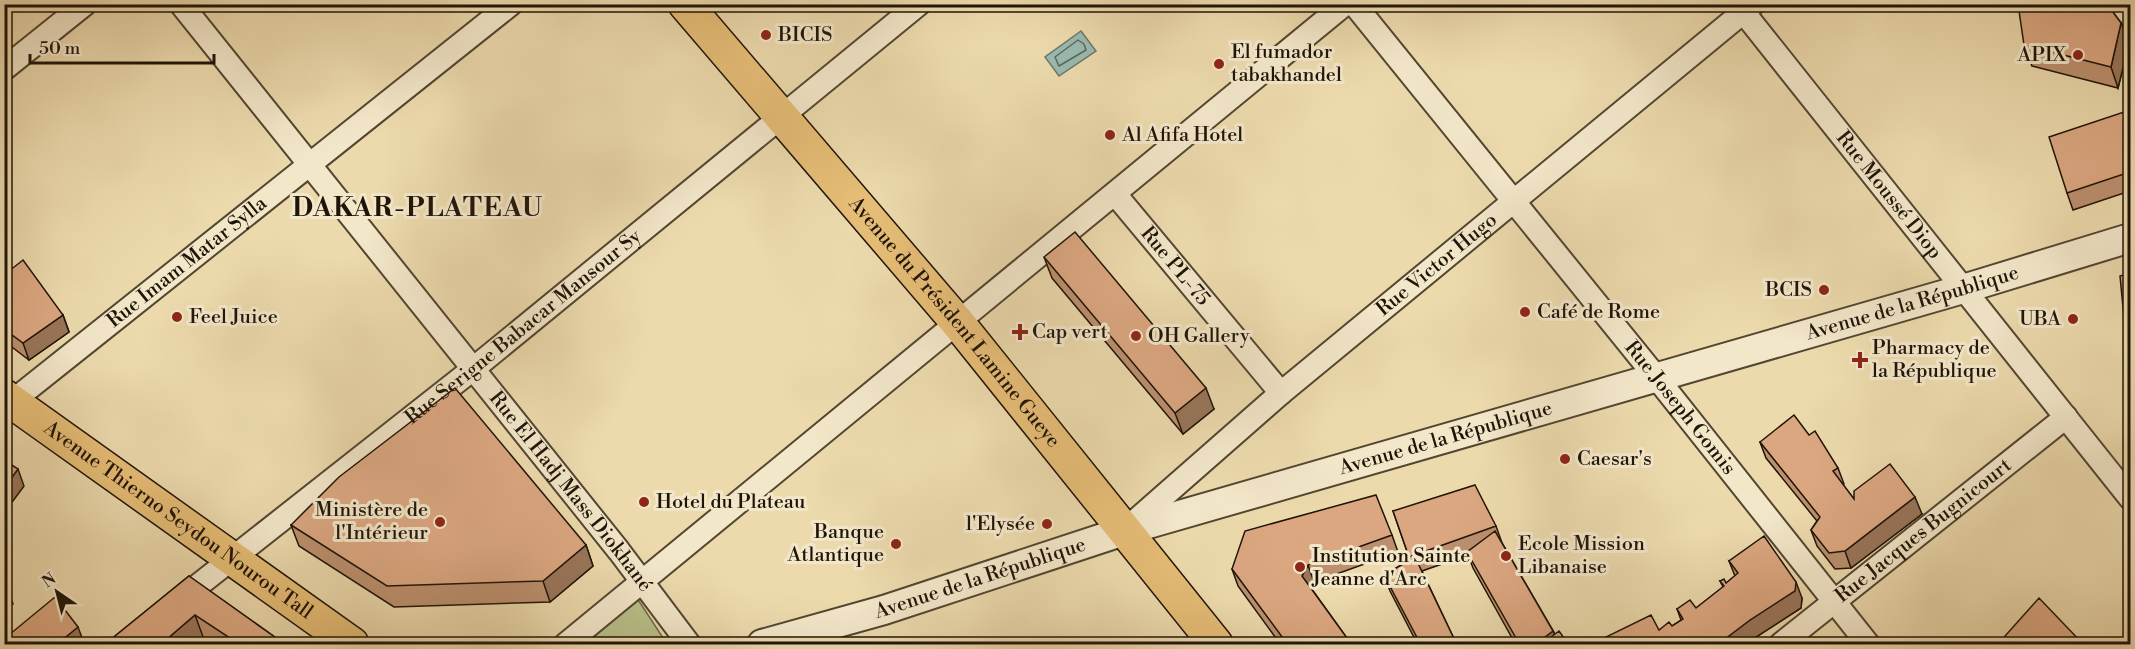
<svg xmlns="http://www.w3.org/2000/svg" width="2135" height="649" viewBox="0 0 2135 649" font-family="'Libre Bodoni',serif">
<style>
.green{fill:#b9bf89;stroke:#6c6a48;stroke-width:1.5}
.water{fill:#9abab1;stroke:#69786d;stroke-width:1.5}
.lines{fill:none;stroke-linecap:round;stroke-linejoin:round}
.shore{stroke:#5c675c;stroke-width:1.5}
.minor-casing{stroke:#524631;stroke-width:26}
.tertiary-casing{stroke:#524631;stroke-width:32}
.primary-casing{stroke:#1f1408;stroke-width:36}
.minor{stroke:#f3e7ca;stroke-width:22}
.tertiary{stroke:#f3e7ca;stroke-width:28}
.primary{stroke:#e6bd76;stroke-width:33}
.wall{fill:#bc906f;stroke:#1f1408;stroke-width:1.5}
.shaded-wall{fill:#99755a;stroke:#1f1408;stroke-width:1.5}
.building{fill:#dba781;stroke:#1f1408;stroke-width:1.5}
.poi-dot{fill:#8f2418;stroke:#f3e7ca;stroke-width:2}
.labels{text-anchor:middle;dominant-baseline:central;stroke-width:6;stroke-linejoin:round;paint-order:stroke}
.poi-label{font-size:20px;fill:#1f1408;stroke:#f3e7ca;text-anchor:start}
.street-label{font-size:20px;fill:#1f1408;stroke:#f3e7ca}
.district-label{font-size:26px;font-weight:bold;letter-spacing:1.5px;fill:#1f1408;stroke:#f3e7ca}
</style>
<rect width="100%" height="100%" fill="#ecdaad"/>
<filter id="stains"><feTurbulence type="fractalNoise" baseFrequency=".00333" numOctaves="4"/><feColorMatrix values="0 0 0 0 .2 0 0 0 0 .09 0 0 0 0 .02 0 0 0 .5 -.17"/></filter>
<radialGradient id="worn" r=".72"><stop offset=".6" stop-color="#630" stop-opacity="0"/><stop offset="1" stop-color="#630" stop-opacity=".3"/></radialGradient>
<path class="green" d="M 637,598 L 667,644 L 583,644 Z"/>
<path class="water" d="M 1081,31 L 1096,51 L 1059,76 L 1045,57 Z"/>
<g class="lines">
<path class="shore" d="M 1078,40 L 1084,44 L 1086,50 L 1059,66 L 1055,57 Z"/>
<defs>
<g id="minor">
<path id="s1" d="M 181,4 L 619,551 L 689,644"/>
<path id="s2" d="M 1354,4 L 1656,377 L 1868,644"/>
<path id="s3" d="M 1737,4 L 2130,498"/>
<path d="M 2122,4 L 2130,15"/>
<path d="M 4,69 L 85,4"/>
<path id="s4" d="M 1115,194 L 1281,393"/>
<path id="s5" d="M 4,408 L 511,4"/>
<path id="s6" d="M 1126,529 L 1281,393 L 1753,4"/>
<path id="s7" d="M 177,602 L 473,369 L 919,4"/>
<path d="M 566,644 L 1345,4"/>
<path id="s8" d="M 1781,644 L 2066,417"/>
</g>
<g id="tertiary">
<path id="s9" d="M 762,644 L 884,610 L 1124,531 L 1963,289 L 2130,238"/>
</g>
<g id="primary">
<path id="s10" d="M 685,4 L 958,323 L 1216,644"/>
<path id="s11" d="M 4,396 L 352,644"/>
</g>
</defs>
<use href="#minor" class="minor-casing"/>
<use href="#tertiary" class="tertiary-casing"/>
<use href="#primary" class="primary-casing"/>
<use href="#minor" class="minor"/>
<use href="#tertiary" class="tertiary"/>
<use href="#primary" class="primary"/>
</g>
<path class="wall" d="M 2121,23 L 2129,44 L 2118,88 L 2032,66 L 2024,45 Z
M 2130,110 L 2130,191 L 2073,210 L 2067,193 Z
M 1044,257 L 1214,409 L 1183,434 L 1052,278 Z
M 2130,273 L 2130,352 L 2126,339 Z
M 4,275 L 63,315 L 69,332 L 29,360 L 4,341 Z
M 1809,435 L 1838,468 L 1844,484 L 1843,485 L 1854,499 L 1922,514 L 1851,568 L 1835,569 L 1817,546 L 1811,530 L 1817,521 L 1766,458 L 1760,442 Z
M 1393,511 L 1496,526 L 1502,543 L 1555,634 L 1569,645 L 1516,645 L 1473,568 L 1468,555 L 1422,571 L 1457,645 L 1418,645 L 1390,591 L 1384,575 L 1410,560 Z
M 291,525 L 586,545 L 593,566 L 550,602 L 394,607 L 299,546 Z
M 1392,535 L 1398,552 L 1314,582 L 1311,588 L 1352,645 L 1281,645 L 1238,586 L 1232,569 Z
M 1729,561 L 1802,598 L 1801,608 L 1756,637 L 1746,645 L 1608,645 L 1606,637 L 1659,630 L 1672,626 L 1681,620 L 1677,609 L 1696,608 L 1723,587 L 1720,581 L 1726,583 L 1735,576 Z
M 189,576 L 286,645 L 104,645 Z"/>
<path class="shaded-wall" d="M 2121,23 L 2129,44 L 2118,88 L 2111,67 Z
M 63,315 L 69,332 L 29,360 L 23,343 Z
M 1206,388 L 1214,409 L 1183,434 L 1175,413 Z
M 18,469 L 24,486 L 4,513 L 4,488 Z
M 1915,497 L 1922,514 L 1851,568 L 1845,551 Z
M 586,545 L 593,566 L 550,602 L 543,581 Z
M 1308,565 L 1314,582 L 1308,593 L 1302,576 Z
M 1796,582 L 1802,598 L 1801,608 L 1756,637 L 1746,645 L 1717,645 L 1750,620 Z
M 7,587 L 13,604 L 4,611 L 4,589 Z
M 195,615 L 206,645 L 160,645 Z
M 78,627 L 84,643 L 83,645 L 56,645 Z
M 1553,631 L 1559,645 L 1534,645 Z"/>
<path class="building" d="M 2018,4 L 2107,4 L 2121,23 L 2111,67 L 2024,45 Z
M 2130,110 L 2130,172 L 2067,193 L 2049,137 Z
M 1075,232 L 1206,388 L 1175,413 L 1044,257 Z
M 23,260 L 63,315 L 23,343 L 4,329 L 4,275 Z
M 2130,273 L 2130,338 L 2126,339 L 2120,276 Z
M 455,388 L 586,545 L 543,581 L 387,586 L 291,525 L 339,477 Z
M 1794,415 L 1809,435 L 1815,431 L 1838,468 L 1833,471 L 1854,499 L 1854,491 L 1890,464 L 1915,497 L 1845,551 L 1829,553 L 1811,530 L 1820,517 L 1760,442 Z
M 4,460 L 18,469 L 4,488 Z
M 1475,485 L 1496,526 L 1409,557 L 1393,511 Z
M 1376,495 L 1392,535 L 1308,565 L 1302,576 L 1352,645 L 1288,645 L 1232,569 L 1245,531 Z
M 1495,531 L 1553,631 L 1534,645 L 1520,645 L 1467,552 Z
M 1764,536 L 1796,582 L 1795,591 L 1750,620 L 1717,645 L 1610,645 L 1606,637 L 1651,615 L 1659,630 L 1669,622 L 1672,626 L 1683,619 L 1677,609 L 1690,600 L 1696,608 L 1724,586 L 1720,581 L 1724,579 L 1726,583 L 1738,573 L 1729,561 Z
M 1415,557 L 1457,645 L 1421,645 L 1384,575 Z
M 189,576 L 286,645 L 227,645 L 230,638 L 195,615 L 160,645 L 104,645 Z
M 55,597 L 78,627 L 56,645 L 4,645 L 4,639 Z
M 2039,598 L 2084,645 L 1997,645 Z
M 1559,631 L 1569,645 L 1541,645 Z
M 983,642 L 984,645 L 973,645 Z"/>
<g class="poi-dot">
<circle cx="766" cy="35" r="6"/>
<circle cx="2078" cy="55" r="6"/>
<circle cx="1219" cy="64" r="6"/>
<circle cx="1110" cy="135" r="6"/>
<circle cx="1824" cy="290" r="6"/>
<circle cx="1525" cy="312" r="6"/>
<circle cx="177" cy="317" r="6"/>
<circle cx="2073" cy="319" r="6"/>
<path d="M1017 323h6v6h6v6h-6v6h-6v-6h-6v-6h6z"/>
<circle cx="1136" cy="336" r="6"/>
<path d="M1857 351h6v6h6v6h-6v6h-6v-6h-6v-6h6z"/>
<circle cx="1565" cy="459" r="6"/>
<circle cx="644" cy="502" r="6"/>
<circle cx="440" cy="522" r="6"/>
<circle cx="1047" cy="524" r="6"/>
<circle cx="896" cy="544" r="6"/>
<circle cx="1506" cy="556" r="6"/>
<circle cx="1300" cy="567" r="6"/>
</g>
<g class="labels">
<g class="poi-label">
<text x="778" y="35">BICIS</text>
<text x="1231" y="52">El fumador<tspan x="1231" dy="23">tabakhandel</tspan></text>
<text x="2066" y="55" text-anchor="end">APIX</text>
<text x="1122" y="135">Al Afifa Hotel</text>
<text x="1812" y="290" text-anchor="end">BCIS</text>
<text x="1537" y="312">Café de Rome</text>
<text x="189" y="317">Feel Juice</text>
<text x="2061" y="319" text-anchor="end">UBA</text>
<text x="1032" y="332">Cap vert</text>
<text x="1148" y="336">OH Gallery</text>
<text x="1872" y="348">Pharmacy de<tspan x="1872" dy="23">la République</tspan></text>
<text x="1577" y="459">Caesar's</text>
<text x="656" y="502">Hotel du Plateau</text>
<text x="428" y="510" text-anchor="end">Ministère de<tspan x="428" dy="23">l'Intérieur</tspan></text>
<text x="1035" y="524" text-anchor="end">l'Elysée</text>
<text x="884" y="532" text-anchor="end">Banque<tspan x="884" dy="23">Atlantique</tspan></text>
<text x="1518" y="544">Ecole Mission<tspan x="1518" dy="23">Libanaise</tspan></text>
<text x="1312" y="556">Institution Sainte<tspan x="1312" dy="23">Jeanne d'Arc</tspan></text>
</g>
<g class="street-label">
<text stroke="none"><textPath href="#s3" startOffset="244">Rue Moussé Diop</textPath></text>
<text stroke="none"><textPath href="#s5" startOffset="234">Rue Imam Matar Sylla</textPath></text>
<text stroke="none"><textPath href="#s6" startOffset="408">Rue Victor Hugo</textPath></text>
<text stroke="none"><textPath href="#s4" startOffset="94">Rue PL-75</textPath></text>
<text stroke="none"><textPath href="#s9" startOffset="1200">Avenue de la République</textPath></text>
<text stroke="none"><textPath href="#s10" startOffset="417">Avenue du Président Lamine Gueye</textPath></text>
<text stroke="none"><textPath href="#s7" startOffset="442">Rue Serigne Babacar Mansour Sy</textPath></text>
<text stroke="none"><textPath href="#s2" startOffset="519">Rue Joseph Gomis</textPath></text>
<text stroke="none"><textPath href="#s9" startOffset="714">Avenue de la République</textPath></text>
<text stroke="none"><textPath href="#s1" startOffset="624">Rue El Hadj Mass Diokhané</textPath></text>
<text stroke="none"><textPath href="#s11" startOffset="214">Avenue Thierno Seydou Nourou Tall</textPath></text>
<text stroke="none"><textPath href="#s8" startOffset="182">Rue Jacques Bugnicourt</textPath></text>
<text stroke="none"><textPath href="#s9" startOffset="228">Avenue de la République</textPath></text>
</g>
<g class="district-label">
<text x="418" y="208">DAKAR-PLATEAU</text>
</g>
</g>
<rect width="2135" height="649" fill="none" stroke="#ecdaad" stroke-width="24"/>
<rect x="6" y="6" width="2123" height="637" fill="none" stroke="#1f1408" stroke-width="3"/>
<rect x="12" y="12" width="2111" height="625" fill="none" stroke="#1f1408" stroke-width="1.5"/>
<g transform="translate(57 592) rotate(325)" stroke="#f3e7ca" stroke-width="4.5" paint-order="stroke">
<path d="M0-4.5L10 22L0 15L-10 22Z" fill="#1f1408"/>
<text y="-9" font-size="16" font-weight="bold" text-anchor="middle" fill="#1f1408">N</text>
</g>
<path d="M30 54v9h184v-9" fill="none" stroke="#1f1408" stroke-width="3"/>
<text x="39" y="54" font-size="18" fill="#1f1408" stroke="#f3e7ca" stroke-width="4.5" paint-order="stroke">50 m</text>
<rect width="100%" height="100%" filter="url(#stains)"/>
<rect width="100%" height="100%" fill="url(#worn)"/>
</svg>
